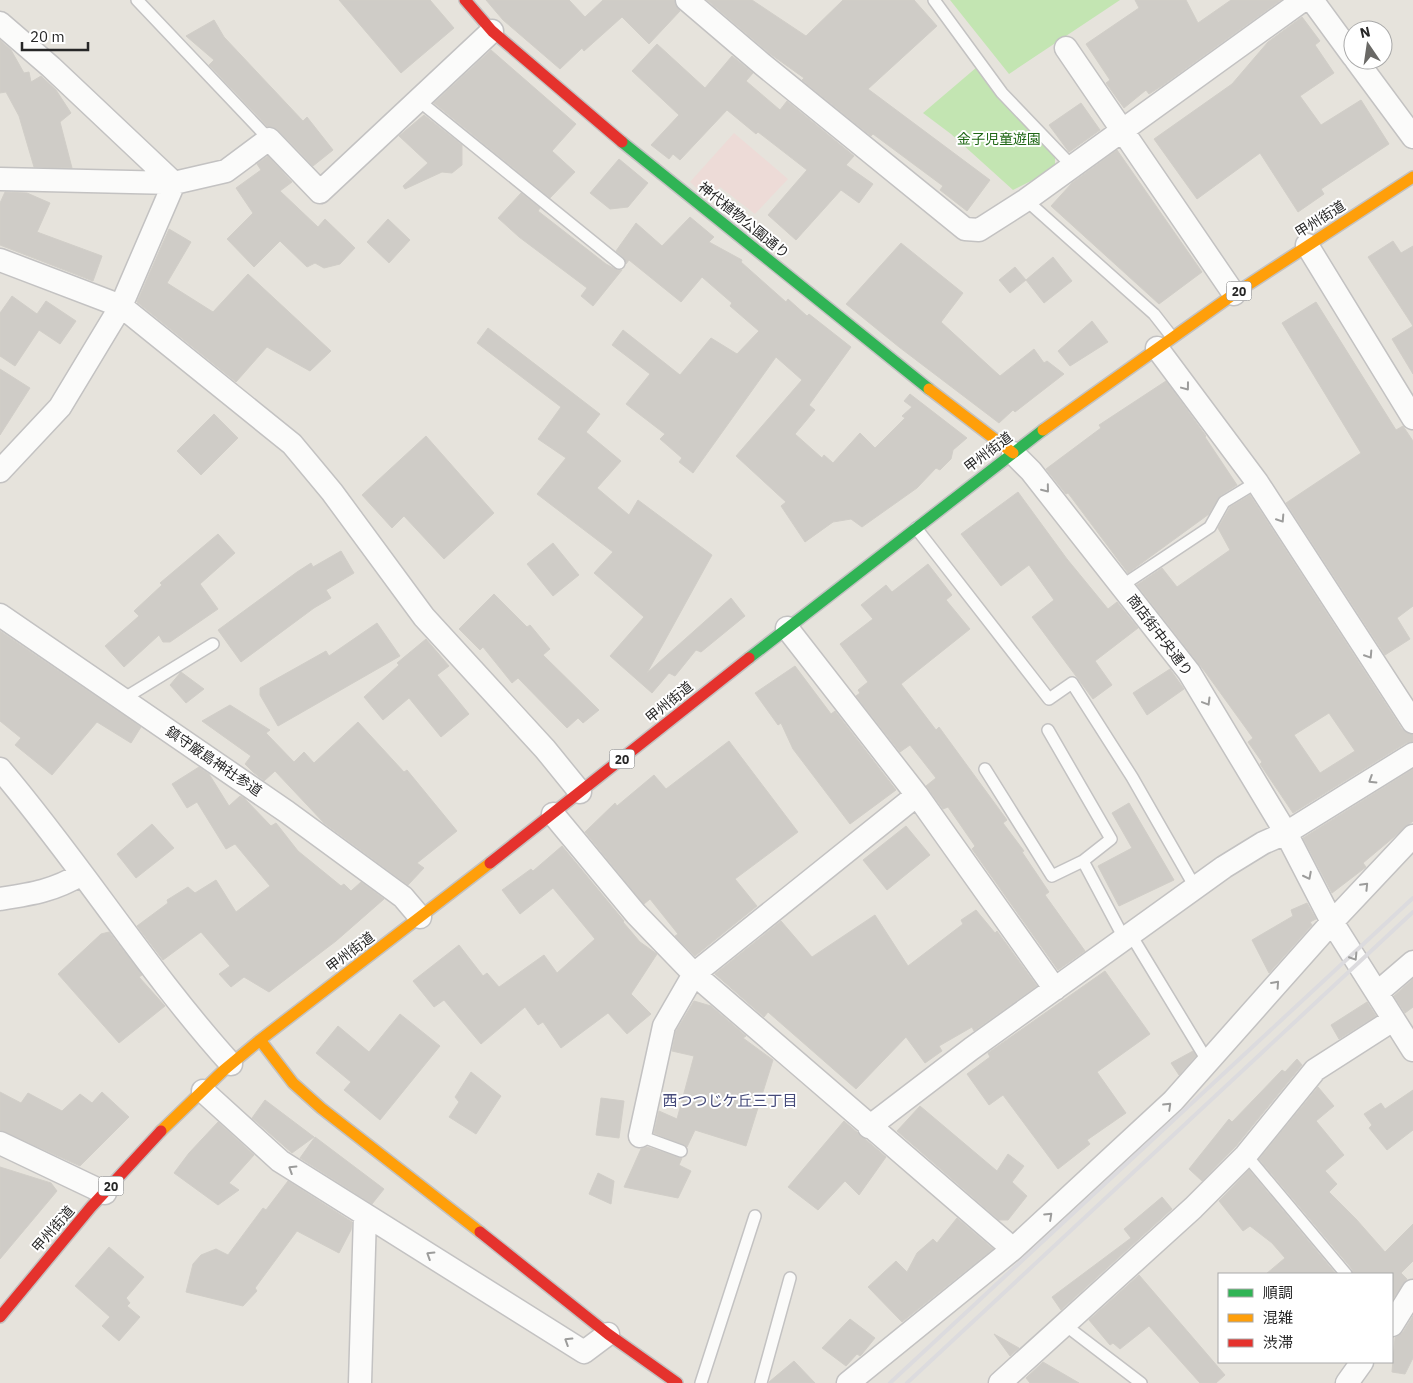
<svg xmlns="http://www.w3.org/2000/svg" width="1413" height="1383" viewBox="0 0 1413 1383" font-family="'IBM Plex Sans','Noto Sans JP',sans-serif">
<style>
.medical{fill:#eddbd7}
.green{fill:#c3e5b2}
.building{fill:#cfccc7;stroke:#d1cec8;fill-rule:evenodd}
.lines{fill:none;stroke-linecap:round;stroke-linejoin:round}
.lane-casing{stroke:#c3c2c2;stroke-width:14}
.street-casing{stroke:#c3c2c2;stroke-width:25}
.fast-casing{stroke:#c3c2c2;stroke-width:14}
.slow-casing{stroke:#c3c2c2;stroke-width:14}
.jam-casing{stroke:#c3c2c2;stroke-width:14}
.lane{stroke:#fbfbfa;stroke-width:11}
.street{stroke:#fbfbfa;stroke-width:22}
.fast{stroke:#30b455;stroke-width:11}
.slow{stroke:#ff9f0a;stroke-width:11}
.jam{stroke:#e5322d;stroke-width:11}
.rail{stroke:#dcdbde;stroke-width:4}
.oneway{stroke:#9c9c9b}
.labels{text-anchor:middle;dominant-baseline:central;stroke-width:4;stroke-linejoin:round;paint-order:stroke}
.shield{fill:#fff;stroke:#686868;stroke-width:1}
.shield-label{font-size:12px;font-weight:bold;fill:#272727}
.park-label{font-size:14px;fill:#1f6715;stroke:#fff}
.street-label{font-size:14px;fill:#272727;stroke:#fff}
.neighbourhood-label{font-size:15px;fill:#454a7a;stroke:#fff}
</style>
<rect width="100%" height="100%" fill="#e6e3dc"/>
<path class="medical" d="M 734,133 L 788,179 L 755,214 L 720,187 L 709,199 L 690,182 Z"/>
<path class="green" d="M 950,0 L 1120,0 L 1009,74 Z
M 977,67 L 1055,156 L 1055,165 L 1043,175 L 1013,190 L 951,134 L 923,113 Z"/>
<path class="building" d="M 339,0 L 430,0 L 454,28 L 401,73 Z
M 486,0 L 569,0 L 585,17 L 603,0 L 674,0 L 680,11 L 649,44 L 622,17 L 584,51 L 582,48 L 560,69 L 503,20 Z
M 707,0 L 752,0 L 806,36 L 843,0 L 914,0 L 937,26 L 868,89 L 990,180 L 967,211 L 940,190 L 943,186 L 873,134 L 871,136 L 802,80 L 804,78 L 769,53 Z
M 1135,0 L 1186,0 L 1198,23 L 1231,0 L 1281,0 L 1163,85 L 1149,94 L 1146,90 L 1124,108 L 1106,83 L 1110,80 L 1086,44 L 1139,8 Z
M 1302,17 L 1320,41 L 1315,45 L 1334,73 L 1300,96 L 1321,125 L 1361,100 L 1389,144 L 1321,189 L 1324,194 L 1298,212 L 1260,153 L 1197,199 L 1154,139 L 1232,84 L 1268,42 Z
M 214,20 L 224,37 L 303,121 L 307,117 L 333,150 L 313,166 L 278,130 L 267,126 L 209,65 L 214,60 L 186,36 Z
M 0,40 L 11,50 L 24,73 L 29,72 L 31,82 L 41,76 L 56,90 L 71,113 L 60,122 L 72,168 L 34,167 L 19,116 L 6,92 L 0,93 Z
M 657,44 L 705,88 L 732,56 L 753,73 L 746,81 L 780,110 L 787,101 L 854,156 L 846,165 L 873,184 L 859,203 L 841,190 L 796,240 L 768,215 L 807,170 L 758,132 L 756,134 L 727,110 L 680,160 L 673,154 L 669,159 L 651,145 L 679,115 L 632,71 Z
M 491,50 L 576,124 L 552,151 L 575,172 L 550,198 L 434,103 Z
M 1081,103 L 1100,130 L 1069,152 L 1049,125 Z
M 424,115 L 462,145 L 462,165 L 452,173 L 442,172 L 405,189 L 403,186 L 428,163 L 399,136 Z
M 1117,150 L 1202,272 L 1159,304 L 1051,206 L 1072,183 Z
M 268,156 L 292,182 L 280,191 L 318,227 L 325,219 L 355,248 L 340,264 L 324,268 L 315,263 L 307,267 L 280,241 L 254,267 L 227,239 L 253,213 L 236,188 L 261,170 L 257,164 Z
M 619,159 L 648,183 L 628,207 L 610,209 L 590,193 Z
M 5,192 L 27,193 L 50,203 L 37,232 L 102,256 L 93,281 L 0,245 L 0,203 Z
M 521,193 L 540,208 L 538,211 L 606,264 L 617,270 L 622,270 L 593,306 L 581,296 L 587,288 L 519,237 L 498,218 Z
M 690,217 L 714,237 L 709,242 L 742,260 L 741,262 L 786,302 L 788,299 L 807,316 L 809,314 L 851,347 L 809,405 L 815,410 L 795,434 L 822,458 L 824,455 L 833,463 L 860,433 L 875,448 L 905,418 L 902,416 L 912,407 L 904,401 L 910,394 L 967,438 L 953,450 L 951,459 L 940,470 L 936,468 L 917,488 L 862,527 L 851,519 L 833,522 L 805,542 L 781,506 L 786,502 L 736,456 L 802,380 L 776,357 L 693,473 L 679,462 L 682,458 L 660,439 L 665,434 L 626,404 L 650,374 L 612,345 L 623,330 L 680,375 L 711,338 L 737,354 L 759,331 L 730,306 L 732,303 L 702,277 L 681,302 L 629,260 L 626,264 L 624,258 L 616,251 L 636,223 L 662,246 Z
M 388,219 L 410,240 L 389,263 L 367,242 Z
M 169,229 L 191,242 L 167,283 L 213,312 L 248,274 L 331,351 L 310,371 L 267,347 L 236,382 L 137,302 Z
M 1393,241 L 1401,253 L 1413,246 L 1413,374 L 1392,339 L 1413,326 L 1368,257 Z
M 901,243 L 963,293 L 941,322 L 1000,376 L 1034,349 L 1044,363 L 1047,361 L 1064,374 L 1015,412 L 1013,410 L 999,423 L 899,347 L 846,304 Z
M 1053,257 L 1072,281 L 1044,303 L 1026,280 Z
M 1015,267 L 1026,280 L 1010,293 L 999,280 Z
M 12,296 L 37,314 L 46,301 L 76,321 L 60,344 L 39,330 L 15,366 L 0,356 L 0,313 Z
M 1316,302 L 1396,430 L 1403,426 L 1413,441 L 1413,606 L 1397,618 L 1410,639 L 1385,655 L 1286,503 L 1361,453 L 1282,323 Z
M 1092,321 L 1108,342 L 1070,366 L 1058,351 Z
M 488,328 L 600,414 L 586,432 L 621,461 L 597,488 L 629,515 L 638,500 L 712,555 L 647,673 L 731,598 L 745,616 L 701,652 L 696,650 L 675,676 L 669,673 L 652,693 L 610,656 L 644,617 L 594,573 L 613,552 L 537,494 L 566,458 L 538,439 L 561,407 L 477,343 Z
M 0,369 L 30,388 L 0,435 Z
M 1166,381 L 1206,436 L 1205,437 L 1237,485 L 1220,496 L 1209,514 L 1128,573 L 1068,493 L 1066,494 L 1046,469 L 1101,428 L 1099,425 Z
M 214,414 L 238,438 L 201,475 L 177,451 Z
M 426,436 L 494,513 L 444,559 L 404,516 L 392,528 L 362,495 Z
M 1018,492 L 1067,559 L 1108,609 L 1117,602 L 1138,628 L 1095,661 L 1112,685 L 1093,699 L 1032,617 L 1054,600 L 1029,565 L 1001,586 L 961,534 Z
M 1250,495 L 1402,729 L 1413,735 L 1413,741 L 1406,743 L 1293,813 L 1260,764 L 1262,762 L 1248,742 L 1253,738 L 1206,673 L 1137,585 L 1162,568 L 1177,587 L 1230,550 L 1218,528 L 1230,507 ZM 1329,713 L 1355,751 L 1320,773 L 1294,735 Z
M 218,534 L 235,553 L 200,584 L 218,609 L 170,642 L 163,642 L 159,635 L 124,667 L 105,646 L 139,616 L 134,611 L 162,585 L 160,583 Z
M 553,543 L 579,575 L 553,596 L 527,564 Z
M 341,551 L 354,573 L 326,590 L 331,598 L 314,608 L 241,662 L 218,630 L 297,572 L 311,563 L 313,567 Z
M 928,564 L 952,595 L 946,600 L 970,629 L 901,684 L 936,730 L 939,727 L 1007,820 L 1003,823 L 1024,851 L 1022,852 L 1049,892 L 1045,895 L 1085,951 L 1058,970 L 972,849 L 975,846 L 948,807 L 943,809 L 926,786 L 936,778 L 910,745 L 900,752 L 856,696 L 860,693 L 858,690 L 868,682 L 840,644 L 873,619 L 861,605 L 886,585 L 892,592 Z
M 494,594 L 527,627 L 530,625 L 550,649 L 543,655 L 599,710 L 583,723 L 578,718 L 567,728 L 518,678 L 512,683 L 483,647 L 480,650 L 459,629 Z
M 377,623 L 400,656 L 278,726 L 260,695 L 260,688 L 326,651 L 329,656 Z
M 0,631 L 141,727 L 131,743 L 97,722 L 52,775 L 15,745 L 21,738 L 0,721 Z
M 426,639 L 449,666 L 437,675 L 469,714 L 441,737 L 409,698 L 383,720 L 364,697 L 399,665 L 397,663 Z
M 795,666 L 831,714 L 835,711 L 896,790 L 850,824 L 793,749 L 781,723 L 778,725 L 755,693 Z
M 1170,669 L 1184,689 L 1147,715 L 1133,693 Z
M 181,672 L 204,689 L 186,703 L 170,685 Z
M 230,705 L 270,730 L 266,733 L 294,762 L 304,752 L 314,763 L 358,722 L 404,772 L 407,770 L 457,831 L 417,863 L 424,868 L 408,885 L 324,823 L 275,771 L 264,781 L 253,772 L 245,764 L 251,756 L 202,721 Z
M 729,741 L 798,832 L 735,879 L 757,906 L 695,956 L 675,936 L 678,934 L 650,899 L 644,904 L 585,832 L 615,803 L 617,806 L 654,775 L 666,789 Z
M 199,767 L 209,774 L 229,806 L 240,796 L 244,798 L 271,826 L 276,823 L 298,851 L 341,886 L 344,884 L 351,891 L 361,882 L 384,899 L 336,941 L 269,992 L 244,977 L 231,987 L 219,974 L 230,966 L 201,932 L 163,960 L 137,926 L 168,903 L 167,900 L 188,887 L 195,893 L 216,880 L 236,912 L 270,886 L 235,844 L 226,849 L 197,802 L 187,808 L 172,784 Z
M 1413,769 L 1413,821 L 1363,863 L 1366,867 L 1332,893 L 1303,838 Z
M 1129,803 L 1174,880 L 1119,906 L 1098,866 L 1132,848 L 1112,813 Z
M 152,824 L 174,848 L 136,878 L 117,854 Z
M 906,826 L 930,855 L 887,890 L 863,860 Z
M 562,846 L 624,921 L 623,922 L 640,942 L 657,954 L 631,994 L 651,1014 L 627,1034 L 608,1013 L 561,1048 L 543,1022 L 538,1025 L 525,1007 L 481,1044 L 444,1000 L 434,1007 L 413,981 L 459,945 L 483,976 L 487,973 L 499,987 L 544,955 L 557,973 L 595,939 L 553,888 L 520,914 L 502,890 L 531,869 L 533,871 Z
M 1307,903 L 1316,919 L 1310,922 L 1312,925 L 1269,973 L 1252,940 L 1293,916 L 1291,910 Z
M 976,910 L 995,933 L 997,931 L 1037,986 L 974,1031 L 972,1027 L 939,1046 L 942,1051 L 925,1063 L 906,1037 L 856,1089 L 768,1012 L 764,1017 L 715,974 L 781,921 L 812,957 L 875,915 L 908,966 L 963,924 L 961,920 Z
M 109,932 L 142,975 L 139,977 L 165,1006 L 119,1043 L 58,974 L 101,934 Z
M 1105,971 L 1150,1034 L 1097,1072 L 1126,1113 L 1087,1140 L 1090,1144 L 1058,1169 L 1003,1095 L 989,1105 L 967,1074 L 990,1057 L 988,1053 Z
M 1413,979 L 1413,1007 L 1405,1013 L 1394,996 Z
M 694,1001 L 711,1006 L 746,1036 L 743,1038 L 773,1060 L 746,1146 L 695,1130 L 687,1147 L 654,1133 L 659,1111 L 677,1119 L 694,1056 L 672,1051 L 676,1031 Z
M 1367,1002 L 1376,1016 L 1339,1039 L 1331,1025 Z
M 400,1014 L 440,1046 L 380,1120 L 344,1090 L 351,1082 L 316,1053 L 338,1026 L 369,1052 Z
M 1193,1051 L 1196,1056 L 1179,1075 L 1171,1063 Z
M 1297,1059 L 1302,1065 L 1236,1146 L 1202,1181 L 1189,1169 L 1229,1119 L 1232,1122 L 1282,1070 L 1285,1072 Z
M 471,1072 L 501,1096 L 476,1134 L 449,1117 L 459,1102 L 455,1097 Z
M 1318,1087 L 1334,1106 L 1316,1121 L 1344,1155 L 1325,1171 L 1337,1184 L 1329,1192 L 1356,1219 L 1385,1252 L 1413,1224 L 1413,1261 L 1401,1273 L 1407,1279 L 1392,1300 L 1392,1274 L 1353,1274 L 1352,1269 L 1259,1159 Z
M 1413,1090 L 1413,1130 L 1387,1150 L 1369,1128 L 1372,1125 L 1364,1114 L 1381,1103 L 1385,1109 Z
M 0,1092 L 21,1103 L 28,1093 L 62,1111 L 80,1094 L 92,1103 L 102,1092 L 129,1117 L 80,1166 L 0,1130 Z
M 601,1098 L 624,1101 L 619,1138 L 596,1135 Z
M 265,1100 L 314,1137 L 292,1153 L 252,1118 Z
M 920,1106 L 997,1171 L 1008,1154 L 1024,1166 L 1012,1182 L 1027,1196 L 1008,1220 L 999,1220 L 897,1131 Z
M 844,1121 L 886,1157 L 859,1195 L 845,1181 L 818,1210 L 788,1187 Z
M 218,1122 L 254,1155 L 229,1183 L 239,1190 L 218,1205 L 174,1173 L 189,1153 Z
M 315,1137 L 384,1189 L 372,1204 L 300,1158 Z
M 647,1147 L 682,1158 L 679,1165 L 691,1171 L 678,1198 L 624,1187 L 641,1149 Z
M 0,1167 L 51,1183 L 57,1191 L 0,1259 Z
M 1249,1170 L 1336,1274 L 1266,1274 L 1285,1258 L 1272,1243 L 1250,1226 L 1243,1231 L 1219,1201 Z
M 598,1173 L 614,1181 L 611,1204 L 589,1194 Z
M 288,1181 L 352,1222 L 351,1230 L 339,1253 L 297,1231 L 255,1288 L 257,1291 L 243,1306 L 186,1292 L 193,1264 L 201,1255 L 216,1249 L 228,1255 L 263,1208 L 266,1210 Z
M 1162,1197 L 1172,1209 L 1061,1310 L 1052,1297 L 1131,1238 L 1124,1229 Z
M 957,1218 L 993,1249 L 902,1322 L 868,1287 L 896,1261 L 907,1272 L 917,1253 L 933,1239 L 937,1243 Z
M 109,1247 L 144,1277 L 126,1298 L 130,1303 L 127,1306 L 140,1317 L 119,1341 L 102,1326 L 110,1317 L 75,1286 Z
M 1139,1275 L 1225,1375 L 1216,1383 L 1200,1383 L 1149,1326 L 1120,1349 L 1113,1343 L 1110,1345 L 1089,1320 Z
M 1413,1316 L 1413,1358 L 1405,1374 L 1392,1372 L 1395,1338 L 1403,1332 Z
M 850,1319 L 875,1338 L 862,1354 L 860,1356 L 857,1354 L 846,1366 L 822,1348 Z
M 994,1334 L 1019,1348 L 1010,1356 Z
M 794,1361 L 815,1383 L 769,1383 L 769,1382 Z
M 1043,1362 L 1079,1383 L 1030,1383 L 1026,1378 Z"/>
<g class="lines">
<defs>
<path id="lane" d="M 137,0 L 269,139
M 934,0 L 1002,93 L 1071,165
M 418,100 L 619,263
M 1026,200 L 1154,314 L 1172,337
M 916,528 L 1049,699 L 1072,683 L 1132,777 L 1195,887
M 1123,585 L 1210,527 L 1224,502 L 1257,482
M 123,699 L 213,644
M 1048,730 L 1111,839 L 1083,861
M 985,769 L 1052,876 L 1083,861 L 1125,940
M 1131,935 L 1208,1062
M 640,1136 L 681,1151
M 1246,1155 L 1346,1274
M 1065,1325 L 1141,1383
M 701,1383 L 755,1216
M 761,1383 L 790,1278"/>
<path id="street" d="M 687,0 L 762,64 L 965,229 L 979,230 L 1026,200 L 1303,0
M 1312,0 L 1353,56
M 0,23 L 51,67 L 174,183
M 1066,48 L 1234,294
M 1356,60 L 1413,137
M 0,179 L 174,183 L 226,171 L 269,139 L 320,192 L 492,31
M 1307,245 L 1413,418
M 0,260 L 121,306 L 292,444 L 332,492 L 424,617 L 545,749 L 580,792
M 1157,348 L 1257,482 L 1413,722
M 1013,453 L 1031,471 L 1189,672 L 1286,833 L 1332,922 L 1413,1050
M 0,471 L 60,407 L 121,306 L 174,183
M 0,615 L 287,812 L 403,897 L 420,917
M 787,628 L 917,795 L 1055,989
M 0,769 C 81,864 147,971 231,1064
M 553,814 L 636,914 L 694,974 L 1013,1249
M 0,899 C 32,894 53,891 82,874
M 1378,992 L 1413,962
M 203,1091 L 280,1161 L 584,1352 L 608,1334
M 869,1127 L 971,1049 L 1224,867 L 1263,843 L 1286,833 L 1413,754
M 640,1136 L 664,1026 L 694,974 L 917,795
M 0,1143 L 105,1193
M 1392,1325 L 1413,1291
M 360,1383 L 365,1215
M 848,1383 L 1013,1249 L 1173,1101 L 1332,922 L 1413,836
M 1000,1383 L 1193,1208 L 1246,1155 L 1315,1070 L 1393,1020
M 1347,1383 L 1362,1362"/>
<path id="fast" d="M 622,142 L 929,389
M 749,658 L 1043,430"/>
<path id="slow" d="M 929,389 L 1013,453
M 1043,430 L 1234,294 L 1413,177
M 260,1040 L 293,1083 L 321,1108 L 480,1232
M 161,1131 L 224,1070 L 260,1040 L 490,863"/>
<path id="jam" d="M 465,0 L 492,31 L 622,142
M 490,863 L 749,658
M 480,1232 L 608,1334 L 677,1383
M 0,1317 L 91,1207 L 161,1131"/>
</defs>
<use href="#lane" class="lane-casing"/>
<use href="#street" class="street-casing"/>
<use href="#fast" class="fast-casing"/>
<use href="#slow" class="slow-casing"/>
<use href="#jam" class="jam-casing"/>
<use href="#lane" class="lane"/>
<use href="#street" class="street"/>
<use href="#fast" class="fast"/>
<use href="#slow" class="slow"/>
<use href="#jam" class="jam"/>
<path class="rail" d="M 890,1383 L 1413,898
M 907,1383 L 1413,912"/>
</g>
<defs><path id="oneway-chevron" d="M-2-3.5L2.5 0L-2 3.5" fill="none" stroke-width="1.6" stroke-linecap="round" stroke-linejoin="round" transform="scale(1.25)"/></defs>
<g class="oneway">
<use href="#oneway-chevron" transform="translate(1186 387) rotate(53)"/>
<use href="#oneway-chevron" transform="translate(1046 489) rotate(51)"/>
<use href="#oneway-chevron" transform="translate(1281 519) rotate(57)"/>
<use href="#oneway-chevron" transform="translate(1369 655) rotate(57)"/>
<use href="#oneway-chevron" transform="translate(1207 702) rotate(59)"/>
<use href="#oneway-chevron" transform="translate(1372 780) rotate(148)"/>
<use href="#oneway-chevron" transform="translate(1308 876) rotate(63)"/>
<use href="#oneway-chevron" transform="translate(1365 886) rotate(-46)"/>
<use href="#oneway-chevron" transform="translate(1354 957) rotate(58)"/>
<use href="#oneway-chevron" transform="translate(1276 984) rotate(-48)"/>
<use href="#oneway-chevron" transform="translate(1168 1106) rotate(-44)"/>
<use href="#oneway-chevron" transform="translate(292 1169) rotate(-148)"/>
<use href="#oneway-chevron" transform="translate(1049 1216) rotate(-43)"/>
<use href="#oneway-chevron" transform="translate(430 1255) rotate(-148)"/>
<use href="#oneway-chevron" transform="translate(568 1341) rotate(-148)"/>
</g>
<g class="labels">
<g class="shield">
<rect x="1226.5" y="281.5" width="25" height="19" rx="4"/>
<rect x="609.5" y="749.5" width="25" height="19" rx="4"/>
<rect x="98.5" y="1176.5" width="25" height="19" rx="4"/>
</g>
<g class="shield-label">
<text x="1239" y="291">20</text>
<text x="622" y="759">20</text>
<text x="111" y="1186">20</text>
</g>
<g class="park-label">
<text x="999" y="139">金子児童遊園</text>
</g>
<g class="street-label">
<text transform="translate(1320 219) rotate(-32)">甲州街道</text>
<text transform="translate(744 220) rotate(39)">神代植物公園通り</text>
<text transform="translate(988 452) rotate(-37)">甲州街道</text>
<text transform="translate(1160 635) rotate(53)">商店街中央通り</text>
<text transform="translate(669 702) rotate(-39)">甲州街道</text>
<text transform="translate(214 761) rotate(34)">鎮守厳島神社参道</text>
<text transform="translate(350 952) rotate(-37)">甲州街道</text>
<text transform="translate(53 1229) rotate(-49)">甲州街道</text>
</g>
<g class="neighbourhood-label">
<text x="730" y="1100">西つつじケ丘三丁目</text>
</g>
</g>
<rect x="1218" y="1273" width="175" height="90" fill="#ffffff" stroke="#a9a9a9"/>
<rect x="1228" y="1289" width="25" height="8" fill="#30b455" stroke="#a9a9a9"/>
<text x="1263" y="1298" font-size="15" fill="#272727">順調</text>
<rect x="1228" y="1314" width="25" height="8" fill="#ff9f0a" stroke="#a9a9a9"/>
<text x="1263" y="1323" font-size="15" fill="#272727">混雑</text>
<rect x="1228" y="1339" width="25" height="8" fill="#e5322d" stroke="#a9a9a9"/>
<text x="1263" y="1348" font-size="15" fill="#272727">渋滞</text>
<g transform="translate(1368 45) rotate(347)"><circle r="24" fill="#ffffff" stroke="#a9a9a9"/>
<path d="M0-4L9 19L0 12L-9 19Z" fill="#6a6966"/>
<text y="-8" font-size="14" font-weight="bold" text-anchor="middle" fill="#272727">N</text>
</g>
<path d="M22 42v8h66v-8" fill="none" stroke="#272727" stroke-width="2.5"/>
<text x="30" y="42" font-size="15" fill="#272727" stroke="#ffffff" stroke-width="4" paint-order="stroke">20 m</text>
</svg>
